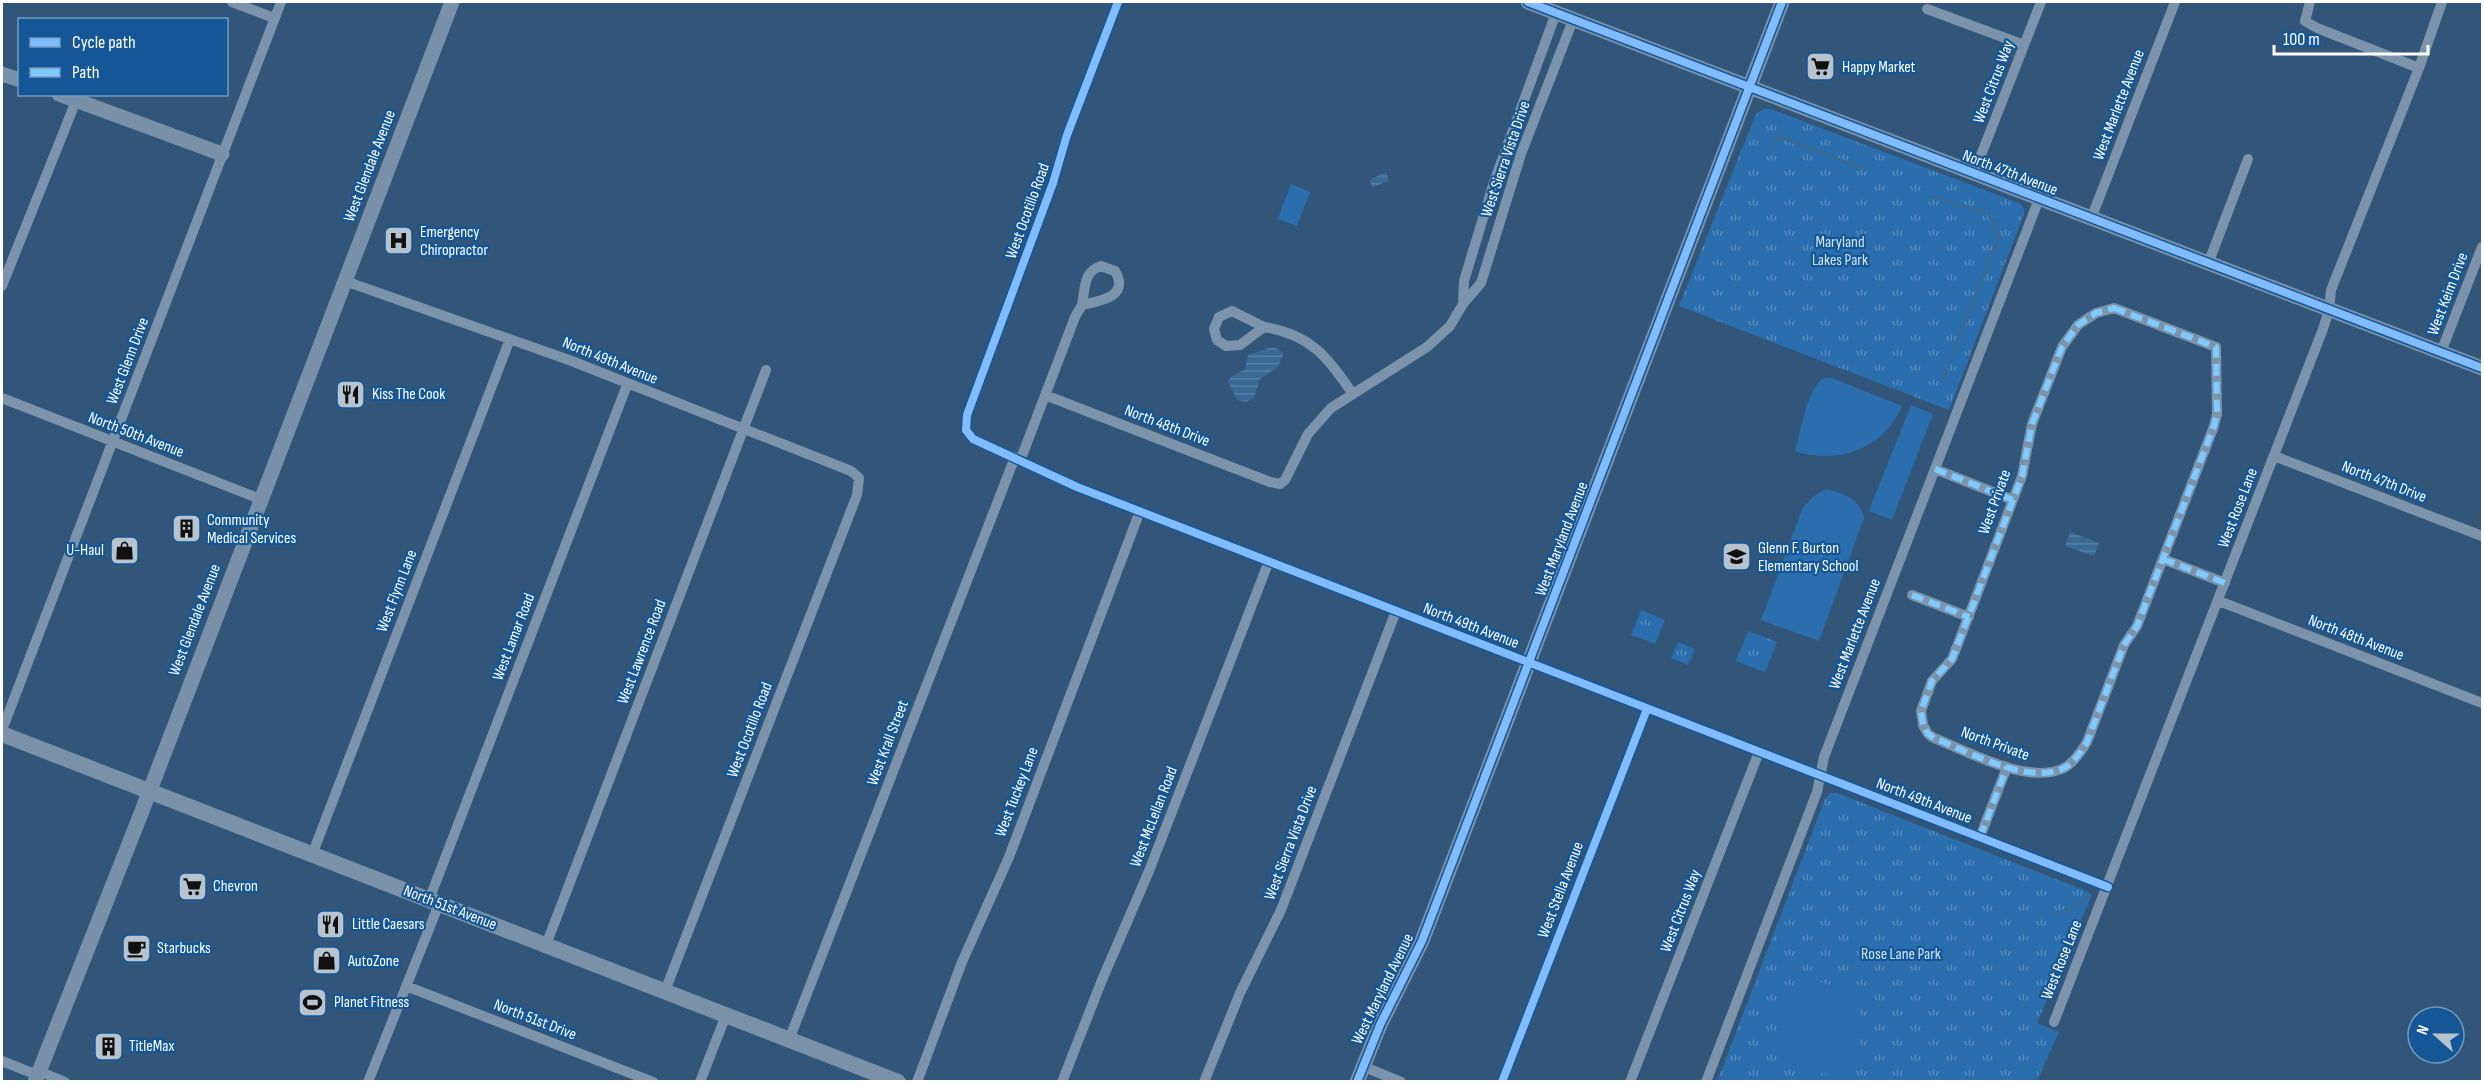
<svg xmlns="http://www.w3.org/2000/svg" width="2484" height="1083" viewBox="0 0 2484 1083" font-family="'Sofia Sans Condensed',sans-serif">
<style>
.grass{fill:url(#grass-tufts)}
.garden{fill:#2a6ead}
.water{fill:url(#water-rules)}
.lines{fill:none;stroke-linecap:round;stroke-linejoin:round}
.stream{stroke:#3b6995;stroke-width:3}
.street{stroke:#7c94ab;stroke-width:10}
.secondary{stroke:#7890a8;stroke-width:15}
.primary{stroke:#7a92a9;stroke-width:16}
.quiet{stroke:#80caff;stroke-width:6;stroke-dasharray:12 6;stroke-linecap:butt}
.cycleway-casing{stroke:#155796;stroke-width:11}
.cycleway{stroke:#80bcff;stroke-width:8}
.labels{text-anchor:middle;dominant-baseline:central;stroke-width:4.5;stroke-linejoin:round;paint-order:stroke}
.poi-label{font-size:16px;fill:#fff;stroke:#155796;text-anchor:start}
.street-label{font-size:16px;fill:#fff;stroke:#155796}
.park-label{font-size:16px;fill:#cfe7fc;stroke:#155796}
</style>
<defs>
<pattern id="grass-tufts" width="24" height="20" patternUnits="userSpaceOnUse" patternTransform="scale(1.5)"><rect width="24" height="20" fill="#2a6ead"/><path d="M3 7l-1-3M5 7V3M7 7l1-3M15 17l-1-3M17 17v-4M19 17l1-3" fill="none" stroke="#558bbd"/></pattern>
<pattern id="water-rules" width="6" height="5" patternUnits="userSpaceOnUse" patternTransform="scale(1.5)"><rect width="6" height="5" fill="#3b6995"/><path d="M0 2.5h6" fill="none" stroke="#5880a5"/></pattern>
</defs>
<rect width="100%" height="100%" fill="#325679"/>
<path class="grass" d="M 1763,109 L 1771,109 L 2019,203 L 2024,208 L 2024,214 L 1949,410 L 1679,306 L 1756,114 Z
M 1641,610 L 1665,620 L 1655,644 L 1631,635 Z
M 1748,631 L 1777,642 L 1765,672 L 1736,661 Z
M 1678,642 L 1695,649 L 1688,665 L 1671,658 Z
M 1830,793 L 1837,793 L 2089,892 L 2091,897 L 2037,1023 L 2059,1032 L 2037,1081 L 1717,1082 L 1825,799 Z"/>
<path class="garden" d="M 1291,184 L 1310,192 L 1297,226 L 1278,219 Z
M 1824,378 L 1832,378 L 1902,406 C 1884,449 1838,465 1795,451 C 1800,434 1808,385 1824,378 Z
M 1911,405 L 1933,414 L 1892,520 L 1869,511 Z
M 1826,489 C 1845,494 1859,498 1864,518 L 1819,641 L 1761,620 L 1803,507 L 1814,496 Z
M 1802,980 C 1846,982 1870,1005 1859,1050 C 1856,1061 1853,1071 1844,1078 L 1836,1078 L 1777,1057 L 1770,1045 L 1793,986 Z"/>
<path class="water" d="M 1386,172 L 1389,180 L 1373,188 L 1369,180 Z
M 1270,348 L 1276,348 L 1284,353 L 1278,367 L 1260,379 L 1254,398 L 1246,402 L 1237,400 L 1228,382 L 1231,377 L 1245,369 L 1248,355 Z
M 2070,532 L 2099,543 L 2094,556 L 2065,546 Z"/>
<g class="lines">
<path class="stream" d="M 1771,154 L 1776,143 L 1777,136 L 1864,169
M 1933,197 L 1988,213 L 1999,236 L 1944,376 L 1945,380
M 2057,914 L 2074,907 L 2090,895"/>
<path class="street" d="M 232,2 L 274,18
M 1118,2 L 1067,135 L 1053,183 L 967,415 L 966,430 L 973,439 L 1077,487 L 2108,887
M 2310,2 L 2305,21 L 2317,28 L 2419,68
M 1927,9 L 2024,45
M 1974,173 L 2041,2
M 2091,219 L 2175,2
M 2208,264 L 2248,159
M 1101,266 L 1115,271 C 1130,297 1100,301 1082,305 C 1085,290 1083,271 1101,266 Z
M 345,281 L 569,360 L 851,471 L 859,478 L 857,495 L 665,991
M 2,286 L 76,101
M 1463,304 L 1464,281 L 1494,182 L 1556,13
M 2114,308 L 2216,347 L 2217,414 L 2214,426 L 2137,626 L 2124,645 L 2087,742 C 2081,752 2073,764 2062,769 C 2026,784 1969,752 1934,738 L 1928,734 L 1923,725 L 1921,711 L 1932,681 L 1952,659 L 1976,597 L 2022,476 L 2032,424 L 2062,347 L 2078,325 L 2096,313 Z
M 1232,311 L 1264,327 L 1240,345 L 1226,346 L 1217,340 L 1214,329 L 1219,317 Z
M 1264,327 C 1310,334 1328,357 1352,393
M 2441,352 L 2482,247
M 1045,395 L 1270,482 L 1280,484 L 1285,480 L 1308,434 L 1331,408 L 1427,347 L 1450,326 L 1463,304 L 1481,283 L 1521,154 L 1573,20
M 2,398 L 260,499
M 2274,456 L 2482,536
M 1020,461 L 1075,317 L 1082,305
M 1935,469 L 2013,500
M 2163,559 L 2225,583
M 1912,595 L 1969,617
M 2219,601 L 2482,703
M 2,730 L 281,2
M 1980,837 L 2007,767
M 312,855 L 510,339
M 429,900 L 627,385
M 546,945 L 766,370
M 406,986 L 653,1082
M 2054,1022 L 2323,329 L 2329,310 L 2331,290 L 2419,68 L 2442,2
M 789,1040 L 1015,457
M 2,1061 L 37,1075
M 1362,1066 L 1401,1082
M 39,1071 L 65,1082
M 368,1082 L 439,904
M 700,1082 L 726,1015
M 917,1082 L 962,962 L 1009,857 L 1140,511
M 1062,1082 L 1102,980 L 1149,871 L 1269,561
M 1204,1082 L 1240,993 L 1281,910 L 1396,611
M 1502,1082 L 1647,709
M 1630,1082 L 1759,752
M 1706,1082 L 1817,792 L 1824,757 L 2039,199"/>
<path class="secondary" d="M 1528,2 L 2482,368
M 2,74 L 20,80
M 59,94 L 222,154
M 35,1082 L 142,811 L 452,2
M 1357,1082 L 1380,1025 L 1422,941 L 1782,2"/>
<path class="primary" d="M 2,734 L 898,1082"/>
<path class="quiet" d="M 2114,308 L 2216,347 L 2217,414 L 2214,426 L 2137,626 L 2124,645 L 2087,742 C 2081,752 2073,764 2062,769 C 2026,784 1969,752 1934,738 L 1928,734 L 1923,725 L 1921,711 L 1932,681 L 1952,659 L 1976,597 L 2022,476 L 2032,424 L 2062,347 L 2078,325 L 2096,313 Z
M 1935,469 L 2013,500
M 2163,559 L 2225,583
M 1912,595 L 1969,617
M 1980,837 L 2007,767"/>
<defs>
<path id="cycleway" d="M 1118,2 L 1067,135 L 1053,183 L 967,415 L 966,430 L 973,439 L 1077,487 L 2108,887
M 1528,2 L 2482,368
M 1357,1082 L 1380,1025 L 1422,941 L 1782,2
M 1502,1082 L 1647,709"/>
</defs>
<use href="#cycleway" class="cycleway-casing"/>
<use href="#cycleway" class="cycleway"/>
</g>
<defs>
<symbol id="supermarket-square" viewBox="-11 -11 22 22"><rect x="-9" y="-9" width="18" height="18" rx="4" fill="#b7c4d0" stroke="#155796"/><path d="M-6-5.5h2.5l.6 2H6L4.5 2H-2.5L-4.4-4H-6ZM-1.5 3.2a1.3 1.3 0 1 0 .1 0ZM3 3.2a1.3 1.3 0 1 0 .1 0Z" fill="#111"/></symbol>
<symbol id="hospital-square" viewBox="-11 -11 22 22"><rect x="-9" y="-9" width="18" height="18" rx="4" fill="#b7c4d0" stroke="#155796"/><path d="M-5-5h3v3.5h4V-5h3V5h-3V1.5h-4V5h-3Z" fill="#111"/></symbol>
<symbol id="restaurant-square" viewBox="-11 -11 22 22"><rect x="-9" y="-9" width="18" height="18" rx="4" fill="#b7c4d0" stroke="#155796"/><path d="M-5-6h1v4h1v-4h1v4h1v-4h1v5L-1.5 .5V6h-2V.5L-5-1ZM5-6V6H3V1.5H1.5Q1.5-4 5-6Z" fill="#111"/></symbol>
<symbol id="building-square" viewBox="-11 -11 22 22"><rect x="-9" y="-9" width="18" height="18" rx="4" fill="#b7c4d0" stroke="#155796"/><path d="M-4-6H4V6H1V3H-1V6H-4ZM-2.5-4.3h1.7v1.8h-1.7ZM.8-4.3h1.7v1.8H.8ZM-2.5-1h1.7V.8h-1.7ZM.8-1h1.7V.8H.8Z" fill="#111"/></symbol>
<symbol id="shop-square" viewBox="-11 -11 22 22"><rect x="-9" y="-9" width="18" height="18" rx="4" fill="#b7c4d0" stroke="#155796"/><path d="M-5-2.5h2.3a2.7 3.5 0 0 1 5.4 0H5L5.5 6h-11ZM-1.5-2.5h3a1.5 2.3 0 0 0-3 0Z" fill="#111"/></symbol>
<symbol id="school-square" viewBox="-11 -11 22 22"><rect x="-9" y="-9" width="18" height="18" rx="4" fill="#b7c4d0" stroke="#155796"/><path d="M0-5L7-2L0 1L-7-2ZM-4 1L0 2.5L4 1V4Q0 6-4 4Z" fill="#111"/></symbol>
<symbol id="cafe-square" viewBox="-11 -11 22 22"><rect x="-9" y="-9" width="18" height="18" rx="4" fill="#b7c4d0" stroke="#155796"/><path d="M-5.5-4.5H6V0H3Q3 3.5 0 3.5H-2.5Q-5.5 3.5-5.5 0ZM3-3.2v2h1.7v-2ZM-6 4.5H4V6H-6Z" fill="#111"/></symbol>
<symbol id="stadium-square" viewBox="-11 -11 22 22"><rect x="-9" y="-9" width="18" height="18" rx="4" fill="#b7c4d0" stroke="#155796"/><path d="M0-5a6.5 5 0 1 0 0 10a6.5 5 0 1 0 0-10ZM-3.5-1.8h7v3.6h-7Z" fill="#111"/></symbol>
</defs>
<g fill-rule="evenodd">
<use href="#supermarket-square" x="1804" y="50" width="33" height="33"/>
<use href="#hospital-square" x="382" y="224" width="33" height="33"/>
<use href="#restaurant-square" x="334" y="378" width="33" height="33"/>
<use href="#building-square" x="170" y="512" width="33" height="33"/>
<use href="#shop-square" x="108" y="534" width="33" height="33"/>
<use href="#school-square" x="1720" y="540" width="33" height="33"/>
<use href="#supermarket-square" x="176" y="870" width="33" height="33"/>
<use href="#restaurant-square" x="314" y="908" width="33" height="33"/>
<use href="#cafe-square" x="120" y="932" width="33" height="33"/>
<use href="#shop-square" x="310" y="944" width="33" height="33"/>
<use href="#stadium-square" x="296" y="986" width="33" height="33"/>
<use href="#building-square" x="92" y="1030" width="33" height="33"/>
</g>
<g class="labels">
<g class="poi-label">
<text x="1842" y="67">Happy Market</text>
<text x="420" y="232">Emergency<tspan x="420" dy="18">Chiropractor</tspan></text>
<text x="372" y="394">Kiss The Cook</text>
<text x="207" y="520">Community<tspan x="207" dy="18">Medical Services</tspan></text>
<text x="1758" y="548">Glenn F. Burton<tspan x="1758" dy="18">Elementary School</tspan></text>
<text x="104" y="550" text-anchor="end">U-Haul</text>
<text x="213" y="886">Chevron</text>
<text x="352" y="924">Little Caesars</text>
<text x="157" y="948">Starbucks</text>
<text x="348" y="961">AutoZone</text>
<text x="334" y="1002">Planet Fitness</text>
<text x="129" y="1046">TitleMax</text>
</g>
<g class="street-label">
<text transform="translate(1994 82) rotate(-69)">West Citrus Way</text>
<text transform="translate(2119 105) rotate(-69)">West Marlette Avenue</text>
<text transform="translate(1506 159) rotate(-71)">West Sierra Vista Drive</text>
<text transform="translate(370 166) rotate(-69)">West Glendale Avenue</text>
<text transform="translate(2010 173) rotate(21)">North 47th Avenue</text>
<text transform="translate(1028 211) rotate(-70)">West Ocotillo Road</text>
<text transform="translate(2448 294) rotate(-69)">West Keim Drive</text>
<text transform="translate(128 361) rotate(-69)">West Glenn Drive</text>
<text transform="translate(610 361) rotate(22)">North 49th Avenue</text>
<text transform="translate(1167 426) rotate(21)">North 48th Drive</text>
<text transform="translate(136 435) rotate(21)">North 50th Avenue</text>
<text transform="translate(2384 482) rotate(21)">North 47th Drive</text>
<text transform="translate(1995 502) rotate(-70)">West Private</text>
<text transform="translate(2238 508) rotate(-69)">West Rose Lane</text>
<text transform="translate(1562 539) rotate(-69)">West Maryland Avenue</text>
<text transform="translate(397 591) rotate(-69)">West Flynn Lane</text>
<text transform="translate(195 620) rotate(-69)">West Glendale Avenue</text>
<text transform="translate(1471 626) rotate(21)">North 49th Avenue</text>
<text transform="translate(1855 634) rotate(-69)">West Marlette Avenue</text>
<text transform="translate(514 637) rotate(-69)">West Lamar Road</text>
<text transform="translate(2356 638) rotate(21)">North 48th Avenue</text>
<text transform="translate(642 652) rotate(-69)">West Lawrence Road</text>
<text transform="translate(750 730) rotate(-69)">West Ocotillo Road</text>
<text transform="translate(888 743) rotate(-69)">West Krall Street</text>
<text transform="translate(1995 744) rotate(20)">North Private</text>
<text transform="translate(1017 792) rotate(-69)">West Tuckey Lane</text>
<text transform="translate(1924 801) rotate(21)">North 49th Avenue</text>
<text transform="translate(1154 817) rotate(-69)">West McLellan Road</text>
<text transform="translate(1291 843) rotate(-69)">West Sierra Vista Drive</text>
<text transform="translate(1561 890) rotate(-69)">West Stella Avenue</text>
<text transform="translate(450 908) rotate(21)">North 51st Avenue</text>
<text transform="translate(1681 911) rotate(-69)">West Citrus Way</text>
<text transform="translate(2062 960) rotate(-68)">West Rose Lane</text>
<text transform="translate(1383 989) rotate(-64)">West Maryland Avenue</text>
<text transform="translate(535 1020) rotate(21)">North 51st Drive</text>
</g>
<g class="park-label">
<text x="1840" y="242">Maryland<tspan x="1840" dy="18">Lakes Park</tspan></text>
<text x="1901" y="954">Rose Lane Park</text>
</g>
</g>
<rect width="2484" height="1083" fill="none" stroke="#ffffff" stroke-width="6"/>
<rect x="18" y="18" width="210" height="78" fill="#155796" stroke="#739ac0" stroke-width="1.5"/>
<rect x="30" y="38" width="30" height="9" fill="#80bcff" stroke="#739ac0" stroke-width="1.5"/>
<text x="72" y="48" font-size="18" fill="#ffffff">Cycle path</text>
<rect x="30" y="68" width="30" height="9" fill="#80caff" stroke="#739ac0" stroke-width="1.5"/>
<text x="72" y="78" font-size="18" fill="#ffffff">Path</text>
<g transform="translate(2436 1035) rotate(291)"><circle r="28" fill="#155796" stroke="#739ac0" stroke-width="1.5"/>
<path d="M0-4.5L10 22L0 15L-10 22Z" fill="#b7c4d0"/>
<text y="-9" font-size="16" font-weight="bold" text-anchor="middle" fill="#ffffff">N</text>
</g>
<path d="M2274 45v9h154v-9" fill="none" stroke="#ffffff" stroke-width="3"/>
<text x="2283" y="45" font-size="18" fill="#ffffff" stroke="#155796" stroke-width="4.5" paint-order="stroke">100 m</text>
</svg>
